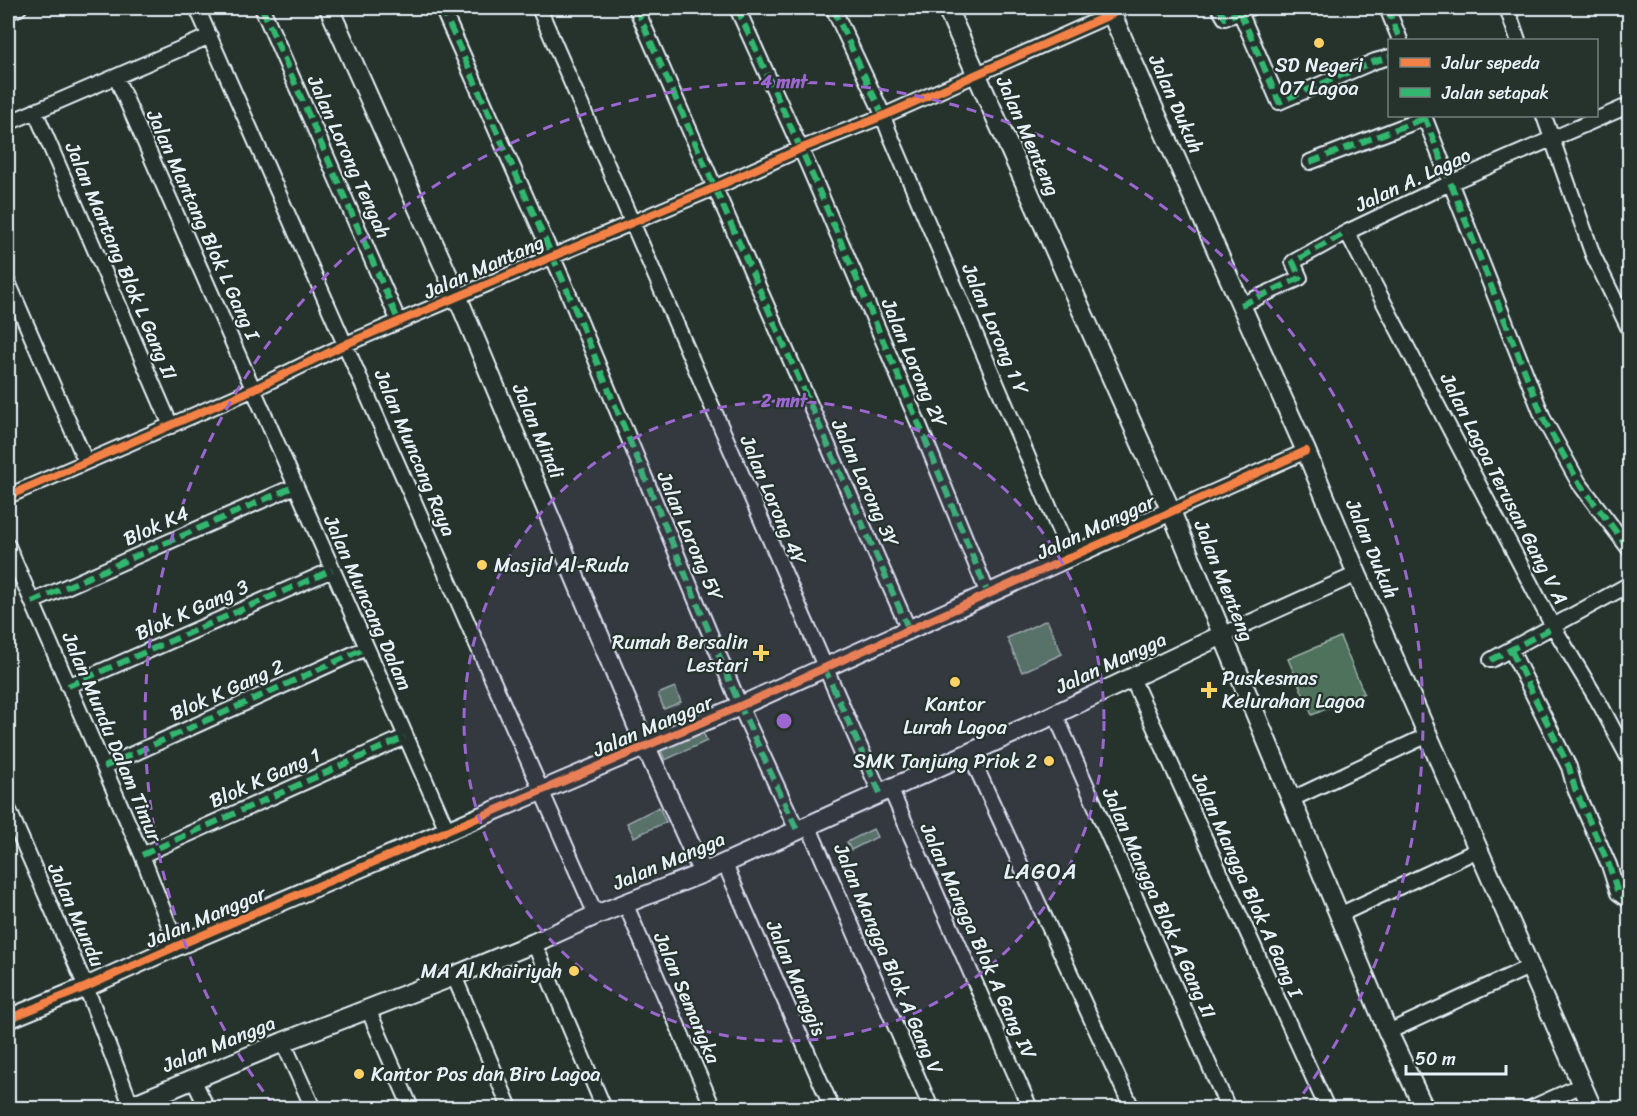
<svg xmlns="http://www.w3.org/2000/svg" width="1637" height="1116" viewBox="0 0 1637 1116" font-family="Sriracha,sans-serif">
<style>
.green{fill:#50725c;stroke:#9cb2aa;stroke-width:1.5}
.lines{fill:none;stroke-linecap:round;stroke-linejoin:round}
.minor-casing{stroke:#e8f1f8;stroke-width:18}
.tertiary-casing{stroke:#e8f1f8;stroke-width:22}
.minor{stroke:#26332d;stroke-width:14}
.tertiary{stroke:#26332d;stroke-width:18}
.quiet{stroke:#33b770;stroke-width:6;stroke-dasharray:12 6;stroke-linecap:butt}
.cycleway-casing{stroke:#26332d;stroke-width:11}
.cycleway{stroke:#f48246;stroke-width:8}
.ring{fill:none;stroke:#9c67d0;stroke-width:3;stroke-dasharray:10 8}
.poi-dot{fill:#ffd166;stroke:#26332d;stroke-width:2}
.labels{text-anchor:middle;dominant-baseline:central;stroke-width:4.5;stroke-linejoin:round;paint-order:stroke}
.poi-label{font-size:20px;fill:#e8f1f8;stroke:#26332d;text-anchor:start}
.street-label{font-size:20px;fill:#e8f1f8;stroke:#26332d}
.quarter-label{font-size:22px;letter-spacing:1.5px;fill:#e8f1f8;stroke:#26332d}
.centre{fill:#9c67d0;stroke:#26332d;stroke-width:3}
.ring-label{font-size:18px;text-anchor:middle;font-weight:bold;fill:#9c67d0;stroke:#26332d;stroke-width:4.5;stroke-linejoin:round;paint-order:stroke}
</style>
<rect width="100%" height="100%" fill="#26332d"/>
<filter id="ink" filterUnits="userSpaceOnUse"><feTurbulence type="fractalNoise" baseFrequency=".0167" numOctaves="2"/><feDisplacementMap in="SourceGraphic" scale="12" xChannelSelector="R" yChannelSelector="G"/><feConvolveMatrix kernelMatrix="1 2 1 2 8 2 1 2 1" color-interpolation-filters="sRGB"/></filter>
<g filter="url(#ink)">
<path class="green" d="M 1047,620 L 1062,654 L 1022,672 L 1007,638 Z
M 1340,637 L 1364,693 L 1312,715 L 1288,659 Z
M 675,687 L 681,702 L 664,709 L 658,694 Z
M 701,728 L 707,741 L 665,760 L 659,747 Z
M 659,807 L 666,822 L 634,837 L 627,823 Z
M 873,829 L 877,837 L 851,850 L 847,842 Z"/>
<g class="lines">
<defs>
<path id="minor" d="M 197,8 L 596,915
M 262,8 L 399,322
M 442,8 L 562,278 L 740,706 L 797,830
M 539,8 L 880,793
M 636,8 L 909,630
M 737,8 L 808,165 L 920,427 L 988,594
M 833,8 L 879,106 L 889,132 L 1071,558
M 1219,8 L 1225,18 L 1250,8
M 1387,8 L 1400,40
M 1507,8 L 1518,40
M 8,12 L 19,8
M 1240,12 L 1279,102 L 1375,61 L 1390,57
M 116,77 L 448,832
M 35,111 L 171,426
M 1424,116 L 1544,420 L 1579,483 L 1630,550
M 1544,116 L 1593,255 L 1630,331
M 8,123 L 210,36
M 1310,162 L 1425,118
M 1347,232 L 1550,621 L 1601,706 L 1630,761
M 8,282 L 86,462
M 1241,305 L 1300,278 L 1293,262 L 1347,232 L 1450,183 L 1630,105
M 8,496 L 254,389 L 346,344 L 714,188 L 800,149 L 883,116 L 1112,14
M 1171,511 L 1306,451
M 8,546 L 142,855 L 177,946
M 32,602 L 295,486
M 1222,635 L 1357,574
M 1511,650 L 1569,767 L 1575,789 L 1609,865 L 1618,893 L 1625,898 L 1630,896
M 1491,660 L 1630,584
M 1132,678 L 1327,1108
M 68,686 L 332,570
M 1055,714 L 1228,1108
M 969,752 L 1132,1108
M 104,767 L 366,648
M 890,788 L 1030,1108
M 1290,800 L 1428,735
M 8,808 L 86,987 L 131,1105
M 808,825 L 931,1108
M 142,855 L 405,737
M 724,862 L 832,1108
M 625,903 L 713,1108
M 1339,915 L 1478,850
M 534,943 L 604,1108
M 454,976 L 510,1108
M 368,1009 L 411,1108
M 1388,1032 L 1529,967
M 283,1042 L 313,1108
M 193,1079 L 207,1108
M 1531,1108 L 1582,1085"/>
<path id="tertiary" d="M 329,8 L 458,298 L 646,747 L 703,873
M 947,8 L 1171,511 L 1388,1032 L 1424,1108
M 1109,8 L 1306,451 L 1357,574 L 1592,1108
M 8,1019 L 86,987 L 177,946 L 740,706 L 1171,511
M 125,1108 L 283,1042 L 454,976 L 534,943 L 596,915 L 703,873 L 1047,718 L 1222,635"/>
</defs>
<use href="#minor" class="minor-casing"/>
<use href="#tertiary" class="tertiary-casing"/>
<use href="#minor" class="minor"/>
<use href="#tertiary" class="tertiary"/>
<path class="quiet" d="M 262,8 L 399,322
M 442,8 L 562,278 L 740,706 L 797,830
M 636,8 L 909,630
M 737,8 L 808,165 L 920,427 L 988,594
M 833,8 L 883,116
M 1219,8 L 1225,18 L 1250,8
M 1387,8 L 1400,40
M 1240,12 L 1279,102 L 1375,61 L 1390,57
M 1424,116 L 1544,420 L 1579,483 L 1630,550
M 1310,162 L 1425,118
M 1241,305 L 1300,278 L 1293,262 L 1347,232
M 32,602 L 295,486
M 1511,650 L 1569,767 L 1575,789 L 1609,865 L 1618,893 L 1625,898 L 1630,896
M 1491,660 L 1554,627
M 824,667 L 880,793
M 68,686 L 332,570
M 104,767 L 366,648
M 142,855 L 405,737"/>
<defs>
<path id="cycleway" d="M 8,496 L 254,389 L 346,344 L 714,188 L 800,149 L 883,116 L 1112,14
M 8,1019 L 86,987 L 177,946 L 740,706 L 1306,451"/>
</defs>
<use href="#cycleway" class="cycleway-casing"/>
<use href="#cycleway" class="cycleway"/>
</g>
</g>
<circle cx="784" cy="721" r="320" fill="#9c67d0" fill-opacity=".12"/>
<g class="ring">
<circle cx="784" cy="721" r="320"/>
<path d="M274 1106A639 639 0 1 1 1294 1106"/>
</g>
<g class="poi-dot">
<circle cx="1319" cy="43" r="6"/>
<circle cx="482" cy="565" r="6"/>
<path d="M758 644h6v6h6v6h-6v6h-6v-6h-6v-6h6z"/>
<circle cx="955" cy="682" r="6"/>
<path d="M1206 681h6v6h6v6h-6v6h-6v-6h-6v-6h6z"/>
<circle cx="1049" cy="761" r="6"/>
<circle cx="574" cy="971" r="6"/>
<circle cx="359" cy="1074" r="6"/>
</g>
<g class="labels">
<g class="poi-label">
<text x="1319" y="65" text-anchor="middle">SD Negeri<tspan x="1319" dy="23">07 Lagoa</tspan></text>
<text x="494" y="565">Masjid Al-Ruda</text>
<text x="748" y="642" text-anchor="end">Rumah Bersalin<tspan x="748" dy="23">Lestari</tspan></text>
<text x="1222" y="678">Puskesmas<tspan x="1222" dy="23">Kelurahan Lagoa</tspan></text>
<text x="955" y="704" text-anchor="middle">Kantor<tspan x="955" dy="23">Lurah Lagoa</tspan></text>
<text x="1037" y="761" text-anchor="end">SMK Tanjung Priok 2</text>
<text x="562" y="971" text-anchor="end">MA Al Khairiyah</text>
<text x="371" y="1074">Kantor Pos dan Biro Lagoa</text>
</g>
<g class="street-label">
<text transform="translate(1176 104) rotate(66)">Jalan Dukuh</text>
<text transform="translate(1028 136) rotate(66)">Jalan Menteng</text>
<text transform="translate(349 157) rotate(66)">Jalan Lorong Tengah</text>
<text transform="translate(1413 180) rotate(-25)">Jalan A. Lagao</text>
<text transform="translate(203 225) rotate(66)">Jalan Mantang Blok L Gang I</text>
<text transform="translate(121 261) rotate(67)">Jalan Mantang Blok L Gang II</text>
<text transform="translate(484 267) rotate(-24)">Jalan Mantang</text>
<text transform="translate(995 329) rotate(67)">Jalan Lorong 1 Y</text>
<text transform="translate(914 363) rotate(67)">Jalan Lorong 2Y</text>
<text transform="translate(538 431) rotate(67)">Jalan Mindi</text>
<text transform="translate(415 453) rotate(67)">Jalan Muncang Raya</text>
<text transform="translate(865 483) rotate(66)">Jalan Lorong 3Y</text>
<text transform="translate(1504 489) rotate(63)">Jalan Lagoa Terusan Gang V A</text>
<text transform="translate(773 500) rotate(67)">Jalan Lorong 4Y</text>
<text transform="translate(156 526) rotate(-24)">Blok K4</text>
<text transform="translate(1096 527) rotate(-25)">Jalan Manggar</text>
<text transform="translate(690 536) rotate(67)">Jalan Lorong 5Y</text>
<text transform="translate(1372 549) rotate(67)">Jalan Dukuh</text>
<text transform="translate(1224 581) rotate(68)">Jalan Menteng</text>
<text transform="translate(368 603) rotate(66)">Jalan Muncang Dalam</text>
<text transform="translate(192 610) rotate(-24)">Blok K Gang 3</text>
<text transform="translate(1111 663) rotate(-25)">Jalan Mangga</text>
<text transform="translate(227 690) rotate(-24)">Blok K Gang 2</text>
<text transform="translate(653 726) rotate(-23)">Jalan Manggar</text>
<text transform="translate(112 737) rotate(67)">Jalan Mundu Dalam Timur</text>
<text transform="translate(265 778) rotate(-24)">Blok K Gang 1</text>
<text transform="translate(669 861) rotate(-23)">Jalan Mangga</text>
<text transform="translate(1247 885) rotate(66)">Jalan Mangga Blok A Gang I</text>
<text transform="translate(1159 903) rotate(66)">Jalan Mangga Blok A Gang II</text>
<text transform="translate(76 915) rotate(66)">Jalan Mundu</text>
<text transform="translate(206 917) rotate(-23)">Jalan Manggar</text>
<text transform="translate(978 941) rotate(66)">Jalan Mangga Blok A Gang IV</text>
<text transform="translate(888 959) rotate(67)">Jalan Mangga Blok A Gang V</text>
<text transform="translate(796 978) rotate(67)">Jalan Manggis</text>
<text transform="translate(687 998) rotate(67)">Jalan Semangka</text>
<text transform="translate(219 1044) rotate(-22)">Jalan Mangga</text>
</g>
<g class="quarter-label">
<text x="1041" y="871">LAGOA</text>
</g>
</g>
<circle cx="784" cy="721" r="9" class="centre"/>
<g class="ring-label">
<text x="784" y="88">4 mnt</text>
<text x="784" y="407">2 mnt</text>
</g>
<rect width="1637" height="1116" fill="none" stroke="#26332d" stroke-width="30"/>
<rect x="15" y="15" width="1607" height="1086" fill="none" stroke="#e8f1f8" stroke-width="2" filter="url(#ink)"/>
<rect x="1388" y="39" width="210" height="78" fill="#26332d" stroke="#747f7e" stroke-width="1.5"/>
<rect x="1400" y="58" width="30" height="9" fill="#f48246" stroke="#747f7e" stroke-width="1.5"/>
<text x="1442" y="69" font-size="18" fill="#e8f1f8">Jalur sepeda</text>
<rect x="1400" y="88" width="30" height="9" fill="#33b770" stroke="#747f7e" stroke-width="1.5"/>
<text x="1442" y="99" font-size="18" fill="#e8f1f8">Jalan setapak</text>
<path d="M1406 1065v9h100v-9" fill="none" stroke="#e8f1f8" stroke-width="3"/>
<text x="1415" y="1065" font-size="18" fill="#e8f1f8" stroke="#26332d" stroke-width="4.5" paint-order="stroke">50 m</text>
</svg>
